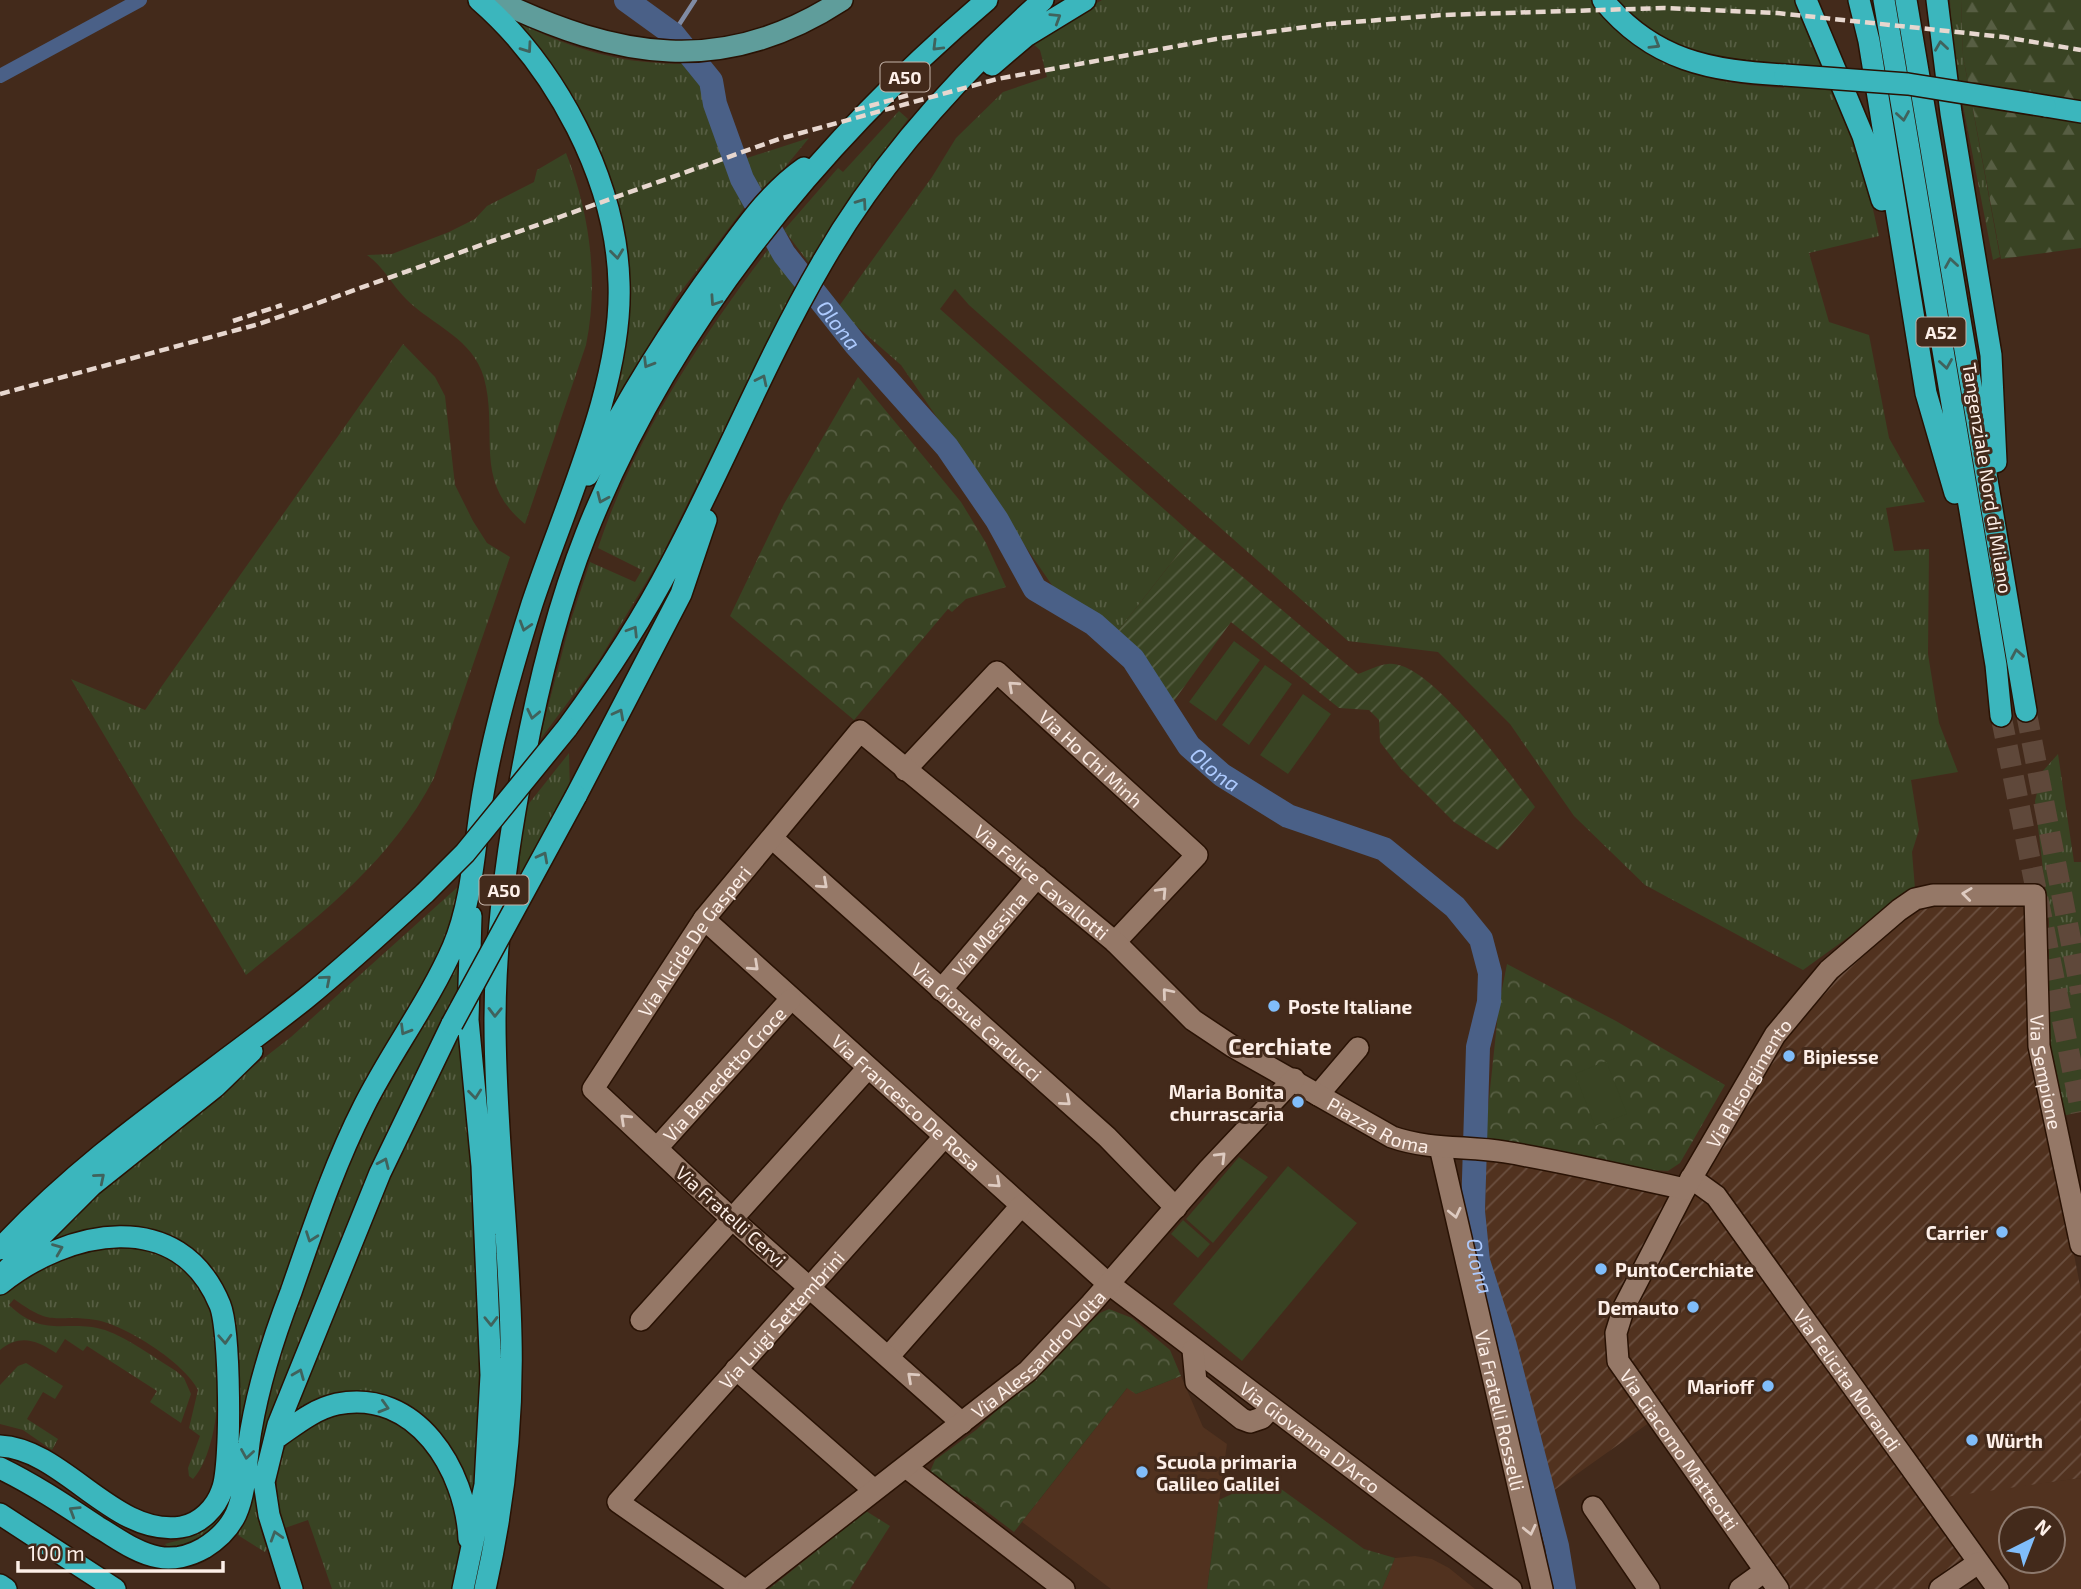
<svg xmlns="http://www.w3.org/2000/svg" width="2081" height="1589" viewBox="0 0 2081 1589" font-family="'Exo 2',sans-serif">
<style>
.built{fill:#51321f;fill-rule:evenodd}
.industrial{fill:url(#industrial-furrows)}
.grass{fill:url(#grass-tufts)}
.forest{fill:url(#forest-firs)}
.park{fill:url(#park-crowns)}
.garden{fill:url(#garden-furrows)}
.pitch{fill:#394323}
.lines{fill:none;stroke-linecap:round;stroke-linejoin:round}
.stream{stroke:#808ba4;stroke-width:4.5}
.canal{stroke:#4a6087;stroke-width:14}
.river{stroke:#4a6087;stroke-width:24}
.highway-tunnel{stroke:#5f483a;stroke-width:21;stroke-dasharray:21 10;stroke-linecap:butt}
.minor-casing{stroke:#291204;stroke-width:24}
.major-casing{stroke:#291204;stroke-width:24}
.highway-casing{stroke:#291204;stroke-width:24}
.minor{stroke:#957867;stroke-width:21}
.major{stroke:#5f9d9b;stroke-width:21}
.highway{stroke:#3bb6bd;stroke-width:21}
.rail{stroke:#e7d7cf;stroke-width:4.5;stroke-dasharray:10 5;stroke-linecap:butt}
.highway-bridge-casing{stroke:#291204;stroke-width:24;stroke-linecap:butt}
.highway-bridge{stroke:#3bb6bd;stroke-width:21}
.oneway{stroke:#40625c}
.oneway2{stroke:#decbc1}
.poi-dot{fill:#80bdfa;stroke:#432a1b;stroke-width:2.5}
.labels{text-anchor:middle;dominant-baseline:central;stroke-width:6;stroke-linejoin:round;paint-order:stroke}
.shield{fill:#432a1b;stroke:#c5b4aa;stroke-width:2}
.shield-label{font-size:18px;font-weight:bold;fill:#fdefe8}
.street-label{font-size:19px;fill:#fdefe8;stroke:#432a1b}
.poi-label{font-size:19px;font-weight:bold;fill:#fdefe8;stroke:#432a1b;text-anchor:start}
.water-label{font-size:21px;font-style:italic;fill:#adcafe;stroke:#432a1b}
.quarter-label{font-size:23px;font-weight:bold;fill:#fdefe8;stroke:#432a1b}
</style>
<defs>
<pattern id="industrial-furrows" width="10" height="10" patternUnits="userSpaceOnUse" patternTransform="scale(1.75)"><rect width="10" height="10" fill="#51321f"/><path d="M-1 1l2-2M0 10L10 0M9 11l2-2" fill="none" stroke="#6b5040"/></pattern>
<pattern id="grass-tufts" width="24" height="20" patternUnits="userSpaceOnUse" patternTransform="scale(1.75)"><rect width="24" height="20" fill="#394323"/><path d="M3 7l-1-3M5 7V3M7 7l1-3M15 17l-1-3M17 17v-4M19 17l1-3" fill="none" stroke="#575e43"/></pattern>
<pattern id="forest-firs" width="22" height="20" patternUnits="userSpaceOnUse" patternTransform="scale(1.75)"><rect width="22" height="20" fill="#394323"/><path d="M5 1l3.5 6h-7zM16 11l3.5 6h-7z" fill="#575e43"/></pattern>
<pattern id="park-crowns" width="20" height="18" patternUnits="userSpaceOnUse" patternTransform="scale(1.75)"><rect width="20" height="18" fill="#394323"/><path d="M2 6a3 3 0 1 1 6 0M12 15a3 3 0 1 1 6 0" fill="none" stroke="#575e43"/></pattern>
<pattern id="garden-furrows" width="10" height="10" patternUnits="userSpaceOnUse" patternTransform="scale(1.75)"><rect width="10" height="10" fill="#394323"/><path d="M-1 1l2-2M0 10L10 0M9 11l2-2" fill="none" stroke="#575e43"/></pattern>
</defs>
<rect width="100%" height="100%" fill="#432a1b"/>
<path class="built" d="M 1181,1376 L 1203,1427 L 1227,1444 L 1207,1589 L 1111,1589 L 1022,1522 L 1128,1387 L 1136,1394 Z
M 2081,1478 L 2081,1589 L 2007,1589 L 1934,1497 ZM 2011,1519 L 2053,1519 L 2053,1561 L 2011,1561 Z
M 1415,1556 L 1432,1559 L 1449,1568 L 1475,1589 L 1382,1589 L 1395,1558 Z"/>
<path class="industrial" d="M 1995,902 L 2025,905 L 2034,932 L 2039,1072 L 2081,1291 L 2081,1478 L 1924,1500 L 1964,1560 L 1941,1589 L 1772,1589 L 1653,1420 L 1553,1491 L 1531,1424 L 1485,1247 L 1486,1156 L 1690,1198 L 1797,1017 L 1828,981 L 1915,906 Z"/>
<path class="grass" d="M 1102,0 L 1590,0 C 1646,67 1699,83 1784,88 L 1785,65 L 1711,59 L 1655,35 L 1614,0 L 1796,0 L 1858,143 L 1879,236 L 1809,253 L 1829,322 L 1869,335 L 1889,438 L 1925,502 L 1886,508 L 1894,551 L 1929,549 L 1928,654 L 1939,723 L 1958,772 L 1911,780 L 1919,830 L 1912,852 L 1915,889 L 1803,970 L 1645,885 L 1574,816 L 1510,724 L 1438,652 L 1348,641 L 969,305 L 955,289 L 940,309 L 1193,535 L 1118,631 L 1056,591 L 901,365 L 837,309 L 932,177 L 956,138 L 1003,92 L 1047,77 L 1040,50 L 1030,41 Z
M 1950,0 L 1961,0 L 1963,56 L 2000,257 L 1993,260 L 1953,54 Z
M 518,23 C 579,51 620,64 688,64 L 703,91 L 744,208 L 676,298 L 604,423 L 623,241 L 516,26 Z
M 899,111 L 908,119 L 846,203 L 809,263 L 784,230 L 838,168 L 843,172 Z
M 809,138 L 762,195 L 744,159 Z
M 566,153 C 590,213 599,282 586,345 L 525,524 C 472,481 499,434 484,378 C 473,338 433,326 406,299 C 392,285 384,267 367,255 L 392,254 L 449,232 L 475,219 L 487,206 L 534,182 L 537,170 Z
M 770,247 L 796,284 L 660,559 L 598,662 L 539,741 L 570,623 L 590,562 L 635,582 L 642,570 L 598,548 C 635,437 700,339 770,247 Z
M 403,344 L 435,377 L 445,396 L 455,485 L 473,521 L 487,543 L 510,557 L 434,778 C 391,862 318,917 246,975 L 71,679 L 145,710 Z
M 569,753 L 570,793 L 520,884 L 520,853 L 527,806 Z
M 2058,754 L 2074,862 L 2081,862 L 2081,1112 L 2062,1116 L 2049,1041 L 2049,921 L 2035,801 L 2042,772 Z
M 461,884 L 448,941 L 347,1124 L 228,1517 L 195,1545 L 170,1549 L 165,1544 C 197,1536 217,1530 230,1498 L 232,1342 L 176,1243 L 49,1246 L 45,1240 L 159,1140 L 291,1037 Z
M 455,966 L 462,969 L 459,996 L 257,1465 C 253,1495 256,1520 267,1548 L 265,1552 L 233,1532 L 263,1403 L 314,1249 L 375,1100 Z
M 461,1027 L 485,1370 L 475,1507 L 414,1412 L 299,1411 L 294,1407 L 396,1154 Z
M 119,1242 C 148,1249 173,1255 195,1278 C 228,1314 226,1444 193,1479 L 189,1476 L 188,1468 L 200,1436 L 189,1428 L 198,1390 C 185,1363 125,1325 96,1320 C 54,1313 55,1329 14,1299 L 9,1305 C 46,1340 67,1318 105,1330 C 130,1339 153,1357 176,1371 L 184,1378 L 191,1394 L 181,1423 L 150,1402 L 157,1391 L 87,1346 L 83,1351 L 65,1339 L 56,1353 C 36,1340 20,1334 0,1350 L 0,1294 L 47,1263 Z
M 26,1363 L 63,1386 L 55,1399 L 43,1392 L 27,1419 L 58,1439 L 52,1450 L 23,1430 L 0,1424 L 0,1385 L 18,1366 Z
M 371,1410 C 385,1417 409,1424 420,1435 C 458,1475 464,1537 457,1589 L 332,1589 L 308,1520 L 285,1528 L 281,1527 C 273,1479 271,1439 323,1417 C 336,1411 357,1412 371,1410 Z"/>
<path class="forest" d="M 1961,0 L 2081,0 L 2081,248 L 2001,259 L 1963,56 Z"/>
<path class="park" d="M 858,377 L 961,502 L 986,543 L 1006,587 L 966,599 L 952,612 L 948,609 L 854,720 L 730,616 L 784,504 Z
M 1507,964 L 1616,1021 L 1725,1085 L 1680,1163 L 1668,1171 L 1652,1170 L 1485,1137 L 1499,1004 Z
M 1109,1309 L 1132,1318 L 1170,1350 L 1181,1376 L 1136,1394 L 1127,1388 L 1014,1532 L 966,1496 L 961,1502 L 929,1474 L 935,1460 L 976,1430 L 1100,1313 Z
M 1266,1478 L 1364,1549 L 1395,1558 L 1382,1589 L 1207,1589 L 1219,1500 Z
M 866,1511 L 890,1526 L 850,1589 L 769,1589 Z"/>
<path class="garden" d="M 1193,535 L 1358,674 C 1367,671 1378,665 1388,664 C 1430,659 1509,774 1535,807 L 1498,850 L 1454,822 L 1401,769 L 1380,742 L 1379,720 L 1369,710 L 1339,708 L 1231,622 L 1171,705 L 1118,631 Z"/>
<path class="pitch" d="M 1234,641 L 1260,660 L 1216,721 L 1189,702 Z
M 1265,665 L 1292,684 L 1249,745 L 1222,725 Z
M 1303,694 L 1331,714 L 1288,774 L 1260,755 Z
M 1606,1061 L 1627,1114 L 1595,1126 L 1575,1074 Z
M 1239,1157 L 1268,1177 L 1213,1243 L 1186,1219 Z
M 1288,1166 L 1357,1223 L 1242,1361 L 1173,1304 Z
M 1183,1220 L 1210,1244 L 1198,1258 L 1171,1234 Z"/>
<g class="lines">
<path class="stream" d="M 673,34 L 695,0"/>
<path class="canal" d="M 0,76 L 140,0"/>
<path class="river" id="s1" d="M 626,0 L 673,34 L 711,81 L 715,104 L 742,179 L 784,254 L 856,345 L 947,447 L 997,520 L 1035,589 L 1094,624 L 1133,659 L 1189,746 L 1222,775 L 1288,816 L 1384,849 L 1455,907 L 1481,939 L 1490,973 L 1489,1002 L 1478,1047 L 1473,1211 L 1478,1261 L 1505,1346 L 1557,1546 L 1564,1589"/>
<path class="highway-tunnel" d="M 2026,711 L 2081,993
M 2001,716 L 2081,1112"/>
<defs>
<g id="minor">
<path id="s2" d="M 905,770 L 997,672 L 1197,855 L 1115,942"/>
<path id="s3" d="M 772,838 L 1107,1137 L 1176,1208"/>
<path id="s4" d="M 704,919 L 1104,1280 L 1511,1589"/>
<path id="s5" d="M 941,990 L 1037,877"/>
<path d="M 1318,1095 L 1358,1048"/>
<path id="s6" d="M 1440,1147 L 1542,1589"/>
<path id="s7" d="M 657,1148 L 790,1000"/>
<path id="s8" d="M 1691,1178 L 1716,1196 L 1998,1589"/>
<path id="s9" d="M 1685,1189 L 1624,1307 L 1616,1333 L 1618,1361 L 1778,1589"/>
<path d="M 641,1320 L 867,1069"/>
<path d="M 1193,1350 L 1196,1382 L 1242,1419 L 1250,1422 L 1262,1418 L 1271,1408"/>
<path d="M 889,1356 L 1021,1206"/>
<path d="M 736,1369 L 874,1490"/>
<path id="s10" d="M 962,1423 L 732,1219 L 593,1089 L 704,919 L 860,731 L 1115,942 L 1193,1020 L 1232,1046 L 1392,1137 C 1429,1150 1467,1146 1505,1152 C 1565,1162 1625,1176 1685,1189 L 1775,1035 L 1829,970 L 1899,910 L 1915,899 L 1933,895 L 2035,895 L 2039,1046 L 2081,1245"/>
<path d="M 906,1467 L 1064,1589"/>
<path d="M 1593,1507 L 1649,1589"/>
<path id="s11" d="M 743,1589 L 618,1502 L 944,1137"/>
<path id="s12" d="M 748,1589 L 1028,1371 L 1091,1304 L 1209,1169 L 1294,1079"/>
<path d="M 1740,1589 L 1765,1571"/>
<path d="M 1940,1589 L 1978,1563"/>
</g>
<path id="major" d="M 496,0 C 617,58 723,78 842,0"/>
<path id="highway" d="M 1603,0 C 1653,61 1711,71 1785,75
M 1806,0 L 1863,136 L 1882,200
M 1859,0 L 1869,41 L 1926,393 L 1955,493
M 1884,0 L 1996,665 L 2001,716
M 1906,0 L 2026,711
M 1937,0 L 1951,113 L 1991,355 L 1996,462
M 992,65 L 1026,36 L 1085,0
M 2045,106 L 2081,112
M 588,475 C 629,395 671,327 725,255 C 748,224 771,191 804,168
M 567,728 C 606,675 642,620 672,562 C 724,464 766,359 822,263 C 878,165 959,75 1043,0
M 576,796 L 681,594 L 706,520
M 0,1249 C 90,1151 202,1081 305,999 C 347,965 386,929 425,893
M 8,1269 L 92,1185 L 216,1086 L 252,1051
M 0,1284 C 67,1230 179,1205 220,1305 C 230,1330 232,1465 222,1490 C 216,1508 200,1524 181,1527 C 114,1537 64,1449 0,1446
M 276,1438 C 295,1425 314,1409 337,1404 C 416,1388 466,1470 469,1539
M 0,1468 C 35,1485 66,1506 98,1527 C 117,1538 136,1553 158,1557 C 173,1560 190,1556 204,1548 C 217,1540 229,1529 236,1514 C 247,1489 246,1457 251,1430 C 259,1383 274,1336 291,1292 C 313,1229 334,1165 364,1106 C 391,1052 429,1002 453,947 C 474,897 474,841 484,788 C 495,726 513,664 532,604 C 564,507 623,384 619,283 C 616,179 556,67 479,0
M 0,1514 L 115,1589
M 0,1585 L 6,1589
M 292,1589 L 269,1515 L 264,1482 L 278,1425 L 380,1173 L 452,1024
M 463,1589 L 485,1485 L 491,1375 L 482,1166 L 468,1020 L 471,916
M 485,1589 C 504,1506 513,1422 511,1337 C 509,1232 495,1128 495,1022 C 495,944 505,865 519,788 C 534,702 554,615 586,534 C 668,327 818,143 987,0"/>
</defs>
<use href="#minor" class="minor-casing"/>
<use href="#major" class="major-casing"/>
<use href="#highway" class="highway-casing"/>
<use href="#minor" class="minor"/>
<use href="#major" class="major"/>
<use href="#highway" class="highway"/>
<path class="rail" d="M 855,110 L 909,95
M 233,321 L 282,305
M 0,394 L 259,324 L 779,139 L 997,79 L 1216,39 L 1329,24 L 1442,15 L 1664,8 L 1777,13 L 2004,37 L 2081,50"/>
<defs>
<path id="highway-bridge" d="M 1785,75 L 1908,84 L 2045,106
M 425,893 L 465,853 L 567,728
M 452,1024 L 576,796"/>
</defs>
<use href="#highway-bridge" class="highway-bridge-casing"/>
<use href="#highway-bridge" class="highway-bridge"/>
</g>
<defs><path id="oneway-chevron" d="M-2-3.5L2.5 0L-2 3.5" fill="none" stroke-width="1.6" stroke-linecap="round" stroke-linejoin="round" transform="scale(1.75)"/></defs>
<g class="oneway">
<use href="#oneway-chevron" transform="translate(1056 18) rotate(-32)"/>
<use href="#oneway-chevron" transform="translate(1655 44) rotate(31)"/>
<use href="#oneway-chevron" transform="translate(937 46) rotate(135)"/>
<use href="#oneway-chevron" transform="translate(1941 46) rotate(-98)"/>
<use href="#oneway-chevron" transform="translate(527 48) rotate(55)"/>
<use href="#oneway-chevron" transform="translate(1903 116) rotate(81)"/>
<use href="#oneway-chevron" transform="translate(862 203) rotate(-55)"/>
<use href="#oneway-chevron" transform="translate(617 254) rotate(83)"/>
<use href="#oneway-chevron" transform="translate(1951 263) rotate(-99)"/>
<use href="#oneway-chevron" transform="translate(715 301) rotate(124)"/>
<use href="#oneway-chevron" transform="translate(648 363) rotate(121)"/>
<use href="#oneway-chevron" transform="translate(1946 364) rotate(81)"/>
<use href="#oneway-chevron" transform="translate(762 380) rotate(-64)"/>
<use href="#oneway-chevron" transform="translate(602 498) rotate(114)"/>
<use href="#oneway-chevron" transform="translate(525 626) rotate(107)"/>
<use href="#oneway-chevron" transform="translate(633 631) rotate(-58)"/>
<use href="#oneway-chevron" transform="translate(2017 654) rotate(-100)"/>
<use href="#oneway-chevron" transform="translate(533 714) rotate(102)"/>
<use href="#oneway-chevron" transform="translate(619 714) rotate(-62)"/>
<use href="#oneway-chevron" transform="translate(543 857) rotate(-62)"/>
<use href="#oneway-chevron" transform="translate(326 980) rotate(-41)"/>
<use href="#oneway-chevron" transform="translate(495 1012) rotate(91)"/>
<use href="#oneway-chevron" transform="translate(405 1030) rotate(121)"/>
<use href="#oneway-chevron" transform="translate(475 1094) rotate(84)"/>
<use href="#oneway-chevron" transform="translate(384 1163) rotate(-66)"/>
<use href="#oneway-chevron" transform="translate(100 1178) rotate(-40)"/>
<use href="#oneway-chevron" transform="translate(311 1237) rotate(110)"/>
<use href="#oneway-chevron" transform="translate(58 1249) rotate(-22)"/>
<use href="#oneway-chevron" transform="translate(491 1321) rotate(89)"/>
<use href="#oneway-chevron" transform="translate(225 1339) rotate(87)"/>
<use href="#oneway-chevron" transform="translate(299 1374) rotate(-68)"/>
<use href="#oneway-chevron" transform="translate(384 1407) rotate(16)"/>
<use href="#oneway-chevron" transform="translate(247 1454) rotate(99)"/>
<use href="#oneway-chevron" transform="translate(74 1511) rotate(-148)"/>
<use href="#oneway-chevron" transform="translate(276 1536) rotate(-107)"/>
</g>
<g class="oneway2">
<use href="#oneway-chevron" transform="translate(1013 686) rotate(-138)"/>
<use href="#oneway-chevron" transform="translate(823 884) rotate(42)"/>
<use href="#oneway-chevron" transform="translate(1162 892) rotate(-47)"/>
<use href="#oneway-chevron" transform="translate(1967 894) rotate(-173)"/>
<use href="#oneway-chevron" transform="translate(754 966) rotate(43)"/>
<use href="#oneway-chevron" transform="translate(1167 993) rotate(-130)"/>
<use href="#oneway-chevron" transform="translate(1066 1101) rotate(41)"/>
<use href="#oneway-chevron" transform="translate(625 1119) rotate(-137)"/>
<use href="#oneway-chevron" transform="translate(1221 1157) rotate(-45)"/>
<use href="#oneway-chevron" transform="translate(996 1183) rotate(42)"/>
<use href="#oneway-chevron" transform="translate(1455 1213) rotate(77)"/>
<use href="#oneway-chevron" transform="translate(912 1377) rotate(-138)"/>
<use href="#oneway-chevron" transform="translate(1530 1530) rotate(77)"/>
</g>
<g class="poi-dot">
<circle cx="1274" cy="1006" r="7"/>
<circle cx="1789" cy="1056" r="7"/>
<circle cx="1298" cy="1102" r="7"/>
<circle cx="2002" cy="1232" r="7"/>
<circle cx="1601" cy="1269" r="7"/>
<circle cx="1693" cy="1307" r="7"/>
<circle cx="1768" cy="1386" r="7"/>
<circle cx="1972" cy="1440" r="7"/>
<circle cx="1142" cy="1472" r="7"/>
</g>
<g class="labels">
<g class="shield">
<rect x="880.5" y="62.5" width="49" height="29" rx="5"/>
<rect x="1916.5" y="317.5" width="49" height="29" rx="5"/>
<rect x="479.5" y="875.5" width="49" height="29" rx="5"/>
</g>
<g class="shield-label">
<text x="905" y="77">A50</text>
<text x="1941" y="332">A52</text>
<text x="504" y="890">A50</text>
</g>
<g class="street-label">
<text transform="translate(1988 478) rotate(81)">Tangenziale Nord di Milano</text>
<text stroke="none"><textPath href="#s2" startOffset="262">Via Ho Chi Minh</textPath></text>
<text stroke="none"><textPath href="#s10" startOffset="1181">Via Felice Cavallotti</textPath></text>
<text stroke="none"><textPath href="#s5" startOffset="74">Via Messina</textPath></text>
<text stroke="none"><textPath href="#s10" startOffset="677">Via Alcide De Gasperi</textPath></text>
<text stroke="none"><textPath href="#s3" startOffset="275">Via Giosuè Carducci</textPath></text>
<text stroke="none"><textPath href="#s10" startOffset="2588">Via Sempione</textPath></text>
<text stroke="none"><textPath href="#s7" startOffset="100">Via Benedetto Croce</textPath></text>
<text stroke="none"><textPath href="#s10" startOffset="2039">Via Risorgimento</textPath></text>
<text stroke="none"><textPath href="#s4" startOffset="273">Via Francesco De Rosa</textPath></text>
<text stroke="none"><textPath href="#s10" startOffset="1600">Piazza Roma</textPath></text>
<text transform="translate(731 1216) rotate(42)">Via Fratelli Cervi</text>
<text stroke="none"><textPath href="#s11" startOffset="397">Via Luigi Settembrini</textPath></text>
<text stroke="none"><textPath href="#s12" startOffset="374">Via Alessandro Volta</textPath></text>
<text stroke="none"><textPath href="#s8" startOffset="257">Via Felicita Morandi</textPath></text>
<text stroke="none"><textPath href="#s6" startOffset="270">Via Fratelli Rosselli</textPath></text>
<text stroke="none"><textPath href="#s4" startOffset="798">Via Giovanna D'Arco</textPath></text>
<text stroke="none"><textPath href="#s9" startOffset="296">Via Giacomo Matteotti</textPath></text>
</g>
<g class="poi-label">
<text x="1288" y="1006">Poste Italiane</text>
<text x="1803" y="1056">Bipiesse</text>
<text x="1284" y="1091" text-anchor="end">Maria Bonita<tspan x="1284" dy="22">churrascaria</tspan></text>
<text x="1988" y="1232" text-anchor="end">Carrier</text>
<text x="1615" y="1269">PuntoCerchiate</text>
<text x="1679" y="1307" text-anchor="end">Demauto</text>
<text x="1754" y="1386" text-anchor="end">Marioff</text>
<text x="1986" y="1440">Würth</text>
<text x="1156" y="1461">Scuola primaria<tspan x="1156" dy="22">Galileo Galilei</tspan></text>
</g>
<g class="water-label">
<text stroke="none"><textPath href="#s1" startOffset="397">Olona</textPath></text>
<text stroke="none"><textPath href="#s1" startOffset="987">Olona</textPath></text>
<text stroke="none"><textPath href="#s1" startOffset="1638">Olona</textPath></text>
</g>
<g class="quarter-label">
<text x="1280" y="1046">Cerchiate</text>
</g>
</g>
<g transform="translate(2032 1540) rotate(42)"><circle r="33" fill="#432a1b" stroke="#8d796d" stroke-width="2"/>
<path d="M0-5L12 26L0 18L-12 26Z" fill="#80bdfa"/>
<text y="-10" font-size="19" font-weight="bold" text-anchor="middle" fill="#fdefe8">N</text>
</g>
<path d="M18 1561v10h205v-10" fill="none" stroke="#fdefe8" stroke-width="3.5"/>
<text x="28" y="1561" font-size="21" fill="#fdefe8" stroke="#432a1b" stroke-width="5" paint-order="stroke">100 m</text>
</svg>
